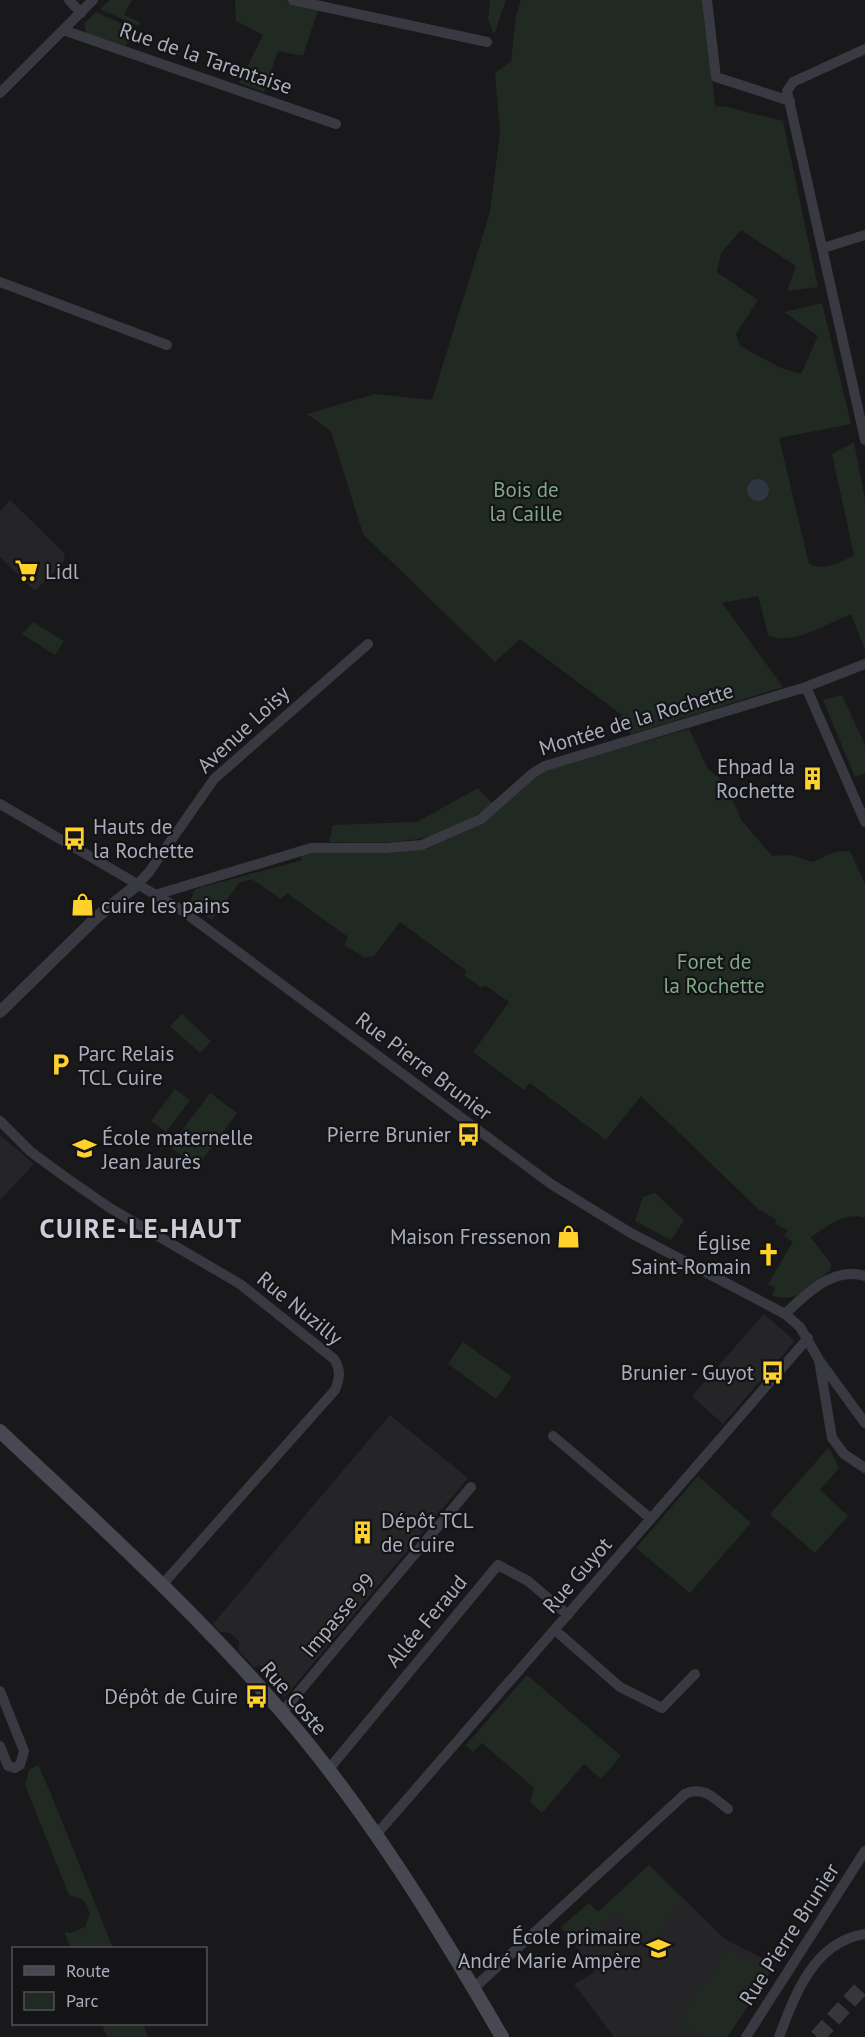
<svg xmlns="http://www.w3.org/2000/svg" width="865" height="2037" viewBox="0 0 865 2037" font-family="'PT Sans',sans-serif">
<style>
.built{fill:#252528}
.green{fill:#202a22}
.water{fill:#2d3641}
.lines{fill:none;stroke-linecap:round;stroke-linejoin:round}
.trunk-tunnel{stroke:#36373b;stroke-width:16;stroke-dasharray:16 8;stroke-linecap:butt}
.minor{stroke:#393a41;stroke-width:10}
.tertiary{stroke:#393a41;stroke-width:12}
.secondary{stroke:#474851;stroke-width:14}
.labels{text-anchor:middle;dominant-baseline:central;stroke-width:4.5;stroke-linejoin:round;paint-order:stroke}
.street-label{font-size:21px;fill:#aaadbc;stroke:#141416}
.park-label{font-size:21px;fill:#7fa987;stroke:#141416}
.poi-label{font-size:21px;fill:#aaadbc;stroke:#141416;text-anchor:end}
.district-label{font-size:27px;font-weight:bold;letter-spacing:1.5px;fill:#cbcdd8;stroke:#141416}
</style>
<rect width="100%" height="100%" fill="#19191b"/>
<path class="built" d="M 10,500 L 65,554 L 63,563 L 35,591 L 0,557 L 0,511 Z
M 0,1135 L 34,1164 L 0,1200 Z
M 764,1314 L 795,1341 L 723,1424 L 692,1396 Z
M 390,1415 L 468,1478 L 285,1697 L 274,1687 L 274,1678 L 262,1666 L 254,1667 L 239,1651 L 239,1641 L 230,1633 L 220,1632 L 213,1624 Z
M 649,1865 L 725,1939 L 775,1965 L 727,2037 L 614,2037 L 574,1984 L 595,1972 L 561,1927 L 589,1903 L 598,1912 Z"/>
<path class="green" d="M 110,0 L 132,0 L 124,15 L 140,22 L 138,26 L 100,9 Z
M 235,0 L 284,0 L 319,7 L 303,56 L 278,51 L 264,92 L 239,83 L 263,35 L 236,21 Z
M 490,0 L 506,0 L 494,35 L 488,19 Z
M 521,0 L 705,0 L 715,106 L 727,107 L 783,121 L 818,287 L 787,291 L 796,266 L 741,230 L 721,253 L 717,272 L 758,300 L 736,334 L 740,346 L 781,368 L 801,374 L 818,336 L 784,312 L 822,303 L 851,424 L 779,438 L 809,564 C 823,571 841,563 854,555 L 832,454 L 854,442 L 865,500 L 865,650 L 851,614 C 828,623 792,647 768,635 L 758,596 L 722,603 L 783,687 L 632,734 L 617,721 L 622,715 L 520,639 L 495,662 L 363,534 L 331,431 L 307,414 L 375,394 L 432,400 L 490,212 L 500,133 L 495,73 L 511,61 L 516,16 Z
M 96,12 L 133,29 L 126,46 L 86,33 L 84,24 Z
M 33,622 L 64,641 L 55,655 L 22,634 Z
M 842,695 L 865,745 L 865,773 L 855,777 L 823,700 Z
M 689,729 L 708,769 L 725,783 L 742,821 L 772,856 L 791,855 L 812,862 L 835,852 L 850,851 L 865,884 L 865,1218 C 844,1211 828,1226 811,1237 L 806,1231 L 831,1264 L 830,1270 C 811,1285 797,1305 772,1295 L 775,1288 L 768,1284 L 793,1242 L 784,1236 L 788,1230 L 775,1224 L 777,1220 L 758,1209 L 641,1096 L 606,1140 L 530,1083 L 524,1090 L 473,1052 L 509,1002 L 485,985 L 482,988 L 464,975 L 467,971 L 400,922 L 374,956 L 365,958 L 344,945 L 348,937 L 287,893 L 281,899 L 252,879 L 239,883 L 212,920 L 189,904 L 195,889 L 303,860 L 300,858 L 305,853 L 328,850 L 383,853 L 426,849 L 483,823 L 535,776 L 555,767 Z
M 478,788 L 492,803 C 444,847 389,843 329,842 L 333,825 L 417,822 Z
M 182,1014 L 211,1041 L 200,1053 L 170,1026 Z
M 175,1089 L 190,1100 L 166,1132 L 151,1121 Z
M 210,1093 L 237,1113 L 197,1167 L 170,1147 Z
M 655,1193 L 684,1220 L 671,1240 L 635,1221 L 643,1197 Z
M 463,1342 L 512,1377 L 496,1399 L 448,1364 Z
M 829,1447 L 839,1468 L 820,1490 L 848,1516 L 815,1553 L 770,1514 Z
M 698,1476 L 751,1523 L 690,1593 L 636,1548 Z
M 527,1675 L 621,1756 L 601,1779 L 584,1764 L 542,1813 L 530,1802 L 534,1788 L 482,1743 L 473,1752 L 466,1745 Z
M 38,1765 L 48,1787 L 113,1948 L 71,1948 L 64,1932 L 70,1933 L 85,1927 L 90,1913 L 83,1899 L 69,1895 L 25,1785 L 29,1770 Z
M 649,1865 L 682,1899 L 654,1937 L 612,1911 L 596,1936 L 584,1927 L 570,1938 L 561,1927 L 589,1903 L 598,1912 Z
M 729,1950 L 771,1971 L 727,2037 L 704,2037 L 679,2020 Z
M 102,2024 L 143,2024 L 148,2037 L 107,2037 Z"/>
<path class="water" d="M747 490a11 11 0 1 1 22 0a11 11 0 1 1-22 0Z"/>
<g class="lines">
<path class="trunk-tunnel" d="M 817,2037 L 865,1984"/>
<path class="minor" d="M 69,0 L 81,13
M 293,0 L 487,42
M 707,0 L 716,77 L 790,101
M 63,30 L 336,124
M 865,49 L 793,82 L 787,91 L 865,440
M 0,93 L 93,0
M 823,248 L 865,235
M 0,282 L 167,345
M 806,687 L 865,822
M 0,804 L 180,909 L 551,1184 L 629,1232 L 785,1314 L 800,1327 L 819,1360 L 865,1423
M 137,885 L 149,872 L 214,779 L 368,644
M 155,895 L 311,848 L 386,848 L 422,845 L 481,819 L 533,773 L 545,766 L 806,687 L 865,664
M 0,1121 L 31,1152 L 68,1179 L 110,1208 L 240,1284 L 334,1359 C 341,1370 340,1378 335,1390 L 162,1585
M 785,1314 C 807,1293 834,1266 865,1276
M 819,1360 L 832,1438 L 844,1454 L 865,1468
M 553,1436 L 651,1519
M 555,1630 L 620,1687 L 662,1708 L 695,1674
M 0,1691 L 24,1751 L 20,1765 L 15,1768 L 8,1766 L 0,1746
M 282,1712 L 471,1487
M 328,1770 L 498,1565 L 528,1581 L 568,1615
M 375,1836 L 808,1338
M 474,1988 L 685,1794 C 703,1785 715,1799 728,1809
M 746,2037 L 865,1851
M 779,2037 C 795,1994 814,1942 865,1934"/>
<path class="tertiary" d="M 0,1012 L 98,916 L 137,885"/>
<path class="secondary" d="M 0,1431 C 95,1521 194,1610 280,1710 C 366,1809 436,1923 502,2037"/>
</g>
<defs>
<symbol id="supermarket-bare" viewBox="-9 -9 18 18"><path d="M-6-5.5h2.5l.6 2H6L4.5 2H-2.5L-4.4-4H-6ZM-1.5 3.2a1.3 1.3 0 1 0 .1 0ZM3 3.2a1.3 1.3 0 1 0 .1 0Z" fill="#ffd12d" stroke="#141416" stroke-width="2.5" paint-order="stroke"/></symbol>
<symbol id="building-bare" viewBox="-9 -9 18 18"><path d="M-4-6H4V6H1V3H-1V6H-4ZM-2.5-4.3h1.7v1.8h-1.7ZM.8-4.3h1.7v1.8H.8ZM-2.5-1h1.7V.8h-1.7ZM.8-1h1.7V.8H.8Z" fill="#ffd12d" stroke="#141416" stroke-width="2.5" paint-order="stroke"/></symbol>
<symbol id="bus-bare" viewBox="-9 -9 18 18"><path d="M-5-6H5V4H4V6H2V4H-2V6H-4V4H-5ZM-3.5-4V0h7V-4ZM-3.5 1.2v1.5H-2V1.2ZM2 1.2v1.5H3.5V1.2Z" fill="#ffd12d" stroke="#141416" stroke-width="2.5" paint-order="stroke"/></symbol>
<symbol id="shop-bare" viewBox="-9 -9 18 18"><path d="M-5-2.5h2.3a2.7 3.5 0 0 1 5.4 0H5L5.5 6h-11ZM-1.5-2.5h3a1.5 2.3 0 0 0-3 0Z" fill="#ffd12d" stroke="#141416" stroke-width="2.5" paint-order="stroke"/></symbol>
<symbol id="parking-bare" viewBox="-9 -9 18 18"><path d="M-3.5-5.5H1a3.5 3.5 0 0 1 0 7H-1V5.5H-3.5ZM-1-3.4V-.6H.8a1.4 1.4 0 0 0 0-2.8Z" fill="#ffd12d" stroke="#141416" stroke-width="2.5" paint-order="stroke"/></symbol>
<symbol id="school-bare" viewBox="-9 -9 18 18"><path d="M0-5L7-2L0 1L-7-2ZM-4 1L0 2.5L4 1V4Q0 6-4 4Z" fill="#ffd12d" stroke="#141416" stroke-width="2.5" paint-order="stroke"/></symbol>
<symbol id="church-bare" viewBox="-9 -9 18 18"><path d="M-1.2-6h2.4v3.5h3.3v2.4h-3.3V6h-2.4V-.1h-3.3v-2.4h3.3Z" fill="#ffd12d" stroke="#141416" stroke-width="2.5" paint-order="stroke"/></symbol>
</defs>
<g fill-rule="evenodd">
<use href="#supermarket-bare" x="10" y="554" width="33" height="33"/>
<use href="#building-bare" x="796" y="762" width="33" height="33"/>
<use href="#bus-bare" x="58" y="822" width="33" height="33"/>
<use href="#shop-bare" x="66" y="888" width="33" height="33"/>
<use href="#parking-bare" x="44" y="1048" width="33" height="33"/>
<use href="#bus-bare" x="452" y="1118" width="33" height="33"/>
<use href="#school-bare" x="68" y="1132" width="33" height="33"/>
<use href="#shop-bare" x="552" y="1220" width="33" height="33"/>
<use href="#church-bare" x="752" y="1238" width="33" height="33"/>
<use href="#bus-bare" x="756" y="1356" width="33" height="33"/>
<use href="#building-bare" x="346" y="1516" width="33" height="33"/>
<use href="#bus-bare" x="240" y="1680" width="33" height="33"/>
<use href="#school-bare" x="642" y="1932" width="33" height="33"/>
</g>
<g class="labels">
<g class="street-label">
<text transform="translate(206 58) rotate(19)">Rue de la Tarentaise</text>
<text transform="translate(636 719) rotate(-17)">Montée de la Rochette</text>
<text transform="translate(243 729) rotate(-43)">Avenue Loisy</text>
<text transform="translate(424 1066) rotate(37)">Rue Pierre Brunier</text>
<text transform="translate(300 1308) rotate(39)">Rue Nuzilly</text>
<text transform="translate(577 1575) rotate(-49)">Rue Guyot</text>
<text transform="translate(338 1615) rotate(-50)">Impasse 99</text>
<text transform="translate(426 1621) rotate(-50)">Allée Feraud</text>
<text transform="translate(294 1698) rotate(49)">Rue Coste</text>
<text transform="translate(789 1934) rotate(-57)">Rue Pierre Brunier</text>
</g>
<g class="park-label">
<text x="526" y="489">Bois de<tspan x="526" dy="24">la Caille</tspan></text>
<text x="714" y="961">Foret de<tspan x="714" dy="24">la Rochette</tspan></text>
</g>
<g class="poi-label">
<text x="45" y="571" text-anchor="start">Lidl</text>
<text x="795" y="766">Ehpad la<tspan x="795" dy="24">Rochette</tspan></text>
<text x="93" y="826" text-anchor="start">Hauts de<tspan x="93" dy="24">la Rochette</tspan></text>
<text x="101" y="905" text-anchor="start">cuire les pains</text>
<text x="78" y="1053" text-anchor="start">Parc Relais<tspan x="78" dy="24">TCL Cuire</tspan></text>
<text x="451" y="1134">Pierre Brunier</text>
<text x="102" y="1137" text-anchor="start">École maternelle<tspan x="102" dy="24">Jean Jaurès</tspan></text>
<text x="551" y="1236">Maison Fressenon</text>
<text x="751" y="1242">Église<tspan x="751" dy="24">Saint-Romain</tspan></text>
<text x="754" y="1372">Brunier - Guyot</text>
<text x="381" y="1520" text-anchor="start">Dépôt TCL<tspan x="381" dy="24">de Cuire</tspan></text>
<text x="238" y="1696">Dépôt de Cuire</text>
<text x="641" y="1936">École primaire<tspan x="641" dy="24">André Marie Ampère</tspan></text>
</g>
<g class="district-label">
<text x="141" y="1228">CUIRE-LE-HAUT</text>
</g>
</g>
<rect x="12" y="1947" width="195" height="78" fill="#141416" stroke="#505158" stroke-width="1.5"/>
<rect x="24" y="1966" width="30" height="9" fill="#474851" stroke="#505158" stroke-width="1.5"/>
<text x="66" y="1977" font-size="18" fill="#aaadbc">Route</text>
<rect x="24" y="1992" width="30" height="18" fill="#202a22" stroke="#505158" stroke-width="1.5"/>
<text x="66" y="2007" font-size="18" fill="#aaadbc">Parc</text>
</svg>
